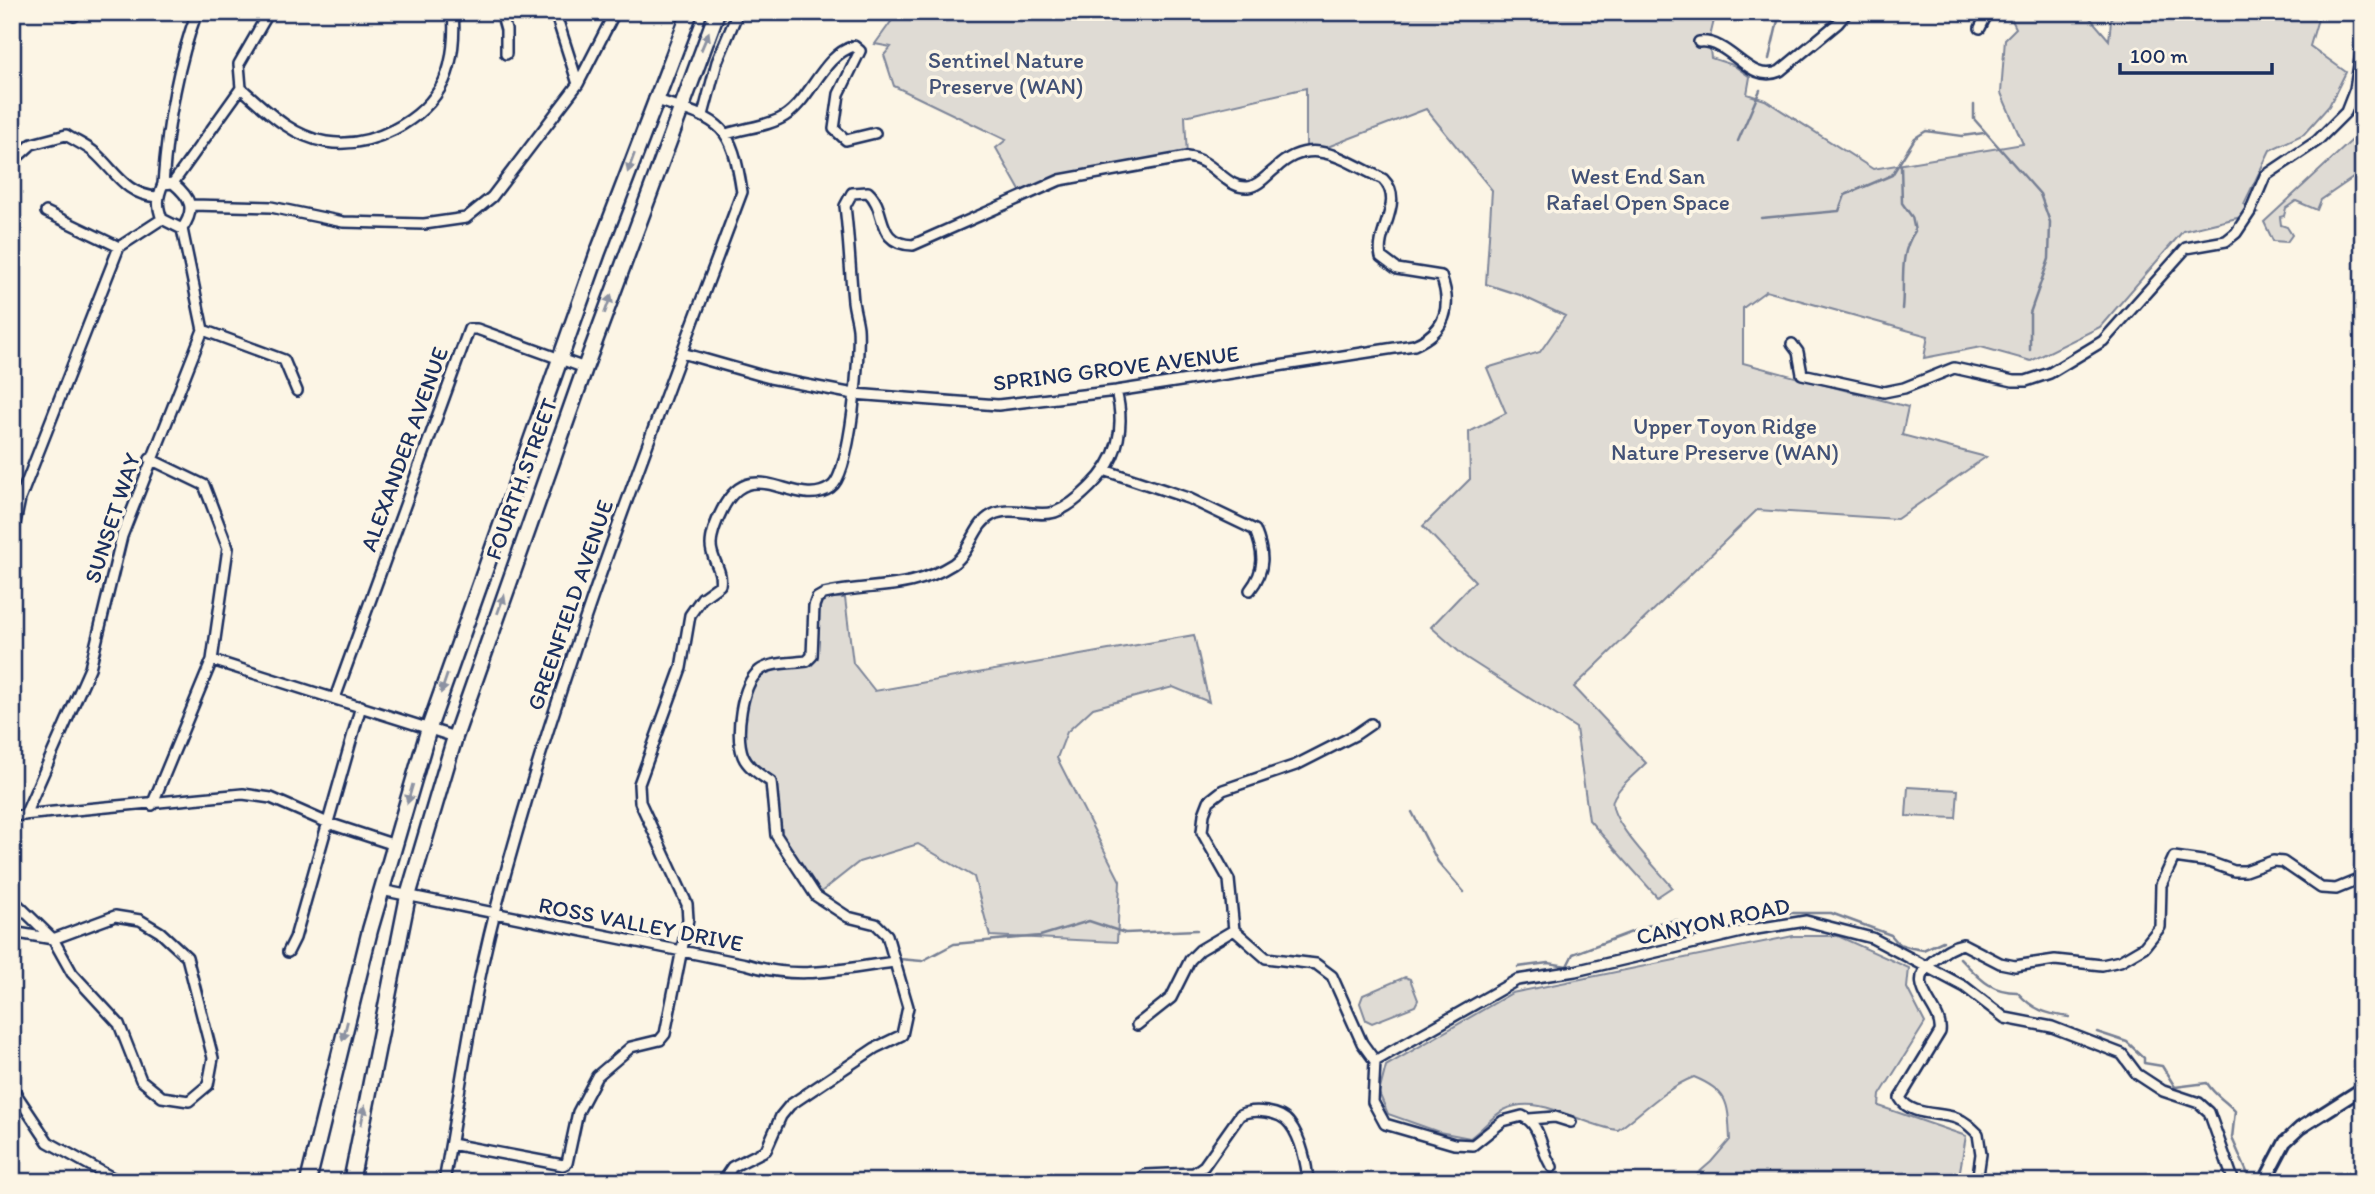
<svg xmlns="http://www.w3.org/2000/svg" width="2375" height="1194" viewBox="0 0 2375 1194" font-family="Itim,sans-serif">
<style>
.green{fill:#dfdbd4;stroke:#7d8599;stroke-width:2}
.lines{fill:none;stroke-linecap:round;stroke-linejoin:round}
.stream{stroke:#767f94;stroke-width:2.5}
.minor-casing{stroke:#1b2f5e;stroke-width:14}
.tertiary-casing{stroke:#1b2f5e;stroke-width:16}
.primary-casing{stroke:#1b2f5e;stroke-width:19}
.minor{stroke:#fcf5e5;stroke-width:9}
.tertiary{stroke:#fcf5e5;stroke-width:10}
.primary{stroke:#fcf5e5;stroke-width:14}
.oneway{fill:#8c92a2}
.labels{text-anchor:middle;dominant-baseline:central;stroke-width:7;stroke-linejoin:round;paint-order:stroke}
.park-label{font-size:23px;fill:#425176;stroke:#fcf5e5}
.street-label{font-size:23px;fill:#1b2f5e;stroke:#fcf5e5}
</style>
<rect width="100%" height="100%" fill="#fcf5e5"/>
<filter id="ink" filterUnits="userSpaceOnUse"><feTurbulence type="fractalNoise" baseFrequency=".0143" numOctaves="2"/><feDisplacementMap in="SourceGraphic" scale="14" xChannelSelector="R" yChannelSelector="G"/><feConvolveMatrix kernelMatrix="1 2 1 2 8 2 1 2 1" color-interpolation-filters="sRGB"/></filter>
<g filter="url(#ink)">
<path class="green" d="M 898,12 L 1250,12 L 1264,18 L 1298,12 L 1716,12 L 1709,41 L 1711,58 L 1733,65 L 1750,77 L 1747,94 L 1765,100 L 1873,169 L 2023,144 L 2001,93 L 2005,39 L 2016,28 L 2008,12 L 2085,12 L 2109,40 L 2112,12 L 2233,12 L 2242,17 L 2247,12 L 2320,12 L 2310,46 L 2346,72 L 2329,106 L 2304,134 L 2270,150 L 2244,204 L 2258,213 L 2183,231 L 2100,327 L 2031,361 L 1981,347 L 1924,358 L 1928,336 L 1766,291 L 1743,308 L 1743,363 L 1908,407 L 1902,435 L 1986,457 L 1897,519 L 1757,510 L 1574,687 L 1646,763 C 1636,773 1618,787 1613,800 C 1607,819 1658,869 1672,887 L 1657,897 L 1589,820 L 1576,728 L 1465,657 L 1431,627 L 1475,581 L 1423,526 L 1470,479 L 1469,432 L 1506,413 L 1487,368 L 1540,352 L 1565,316 L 1520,295 L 1486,284 L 1492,190 L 1426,109 L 1317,151 L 1306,151 L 1306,88 L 1185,116 L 1187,157 L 1060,180 L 1023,196 L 996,148 L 1006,140 L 894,86 L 884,55 L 891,47 L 875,44 Z
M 2363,130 L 2363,171 L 2321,200 L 2317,210 L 2296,201 L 2286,208 L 2284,216 L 2280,217 L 2281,225 L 2287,227 L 2292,235 L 2287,242 L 2273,241 L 2264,222 Z
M 817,598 L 845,598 L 853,663 L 875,691 L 1194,635 L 1209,702 L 1173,687 L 1093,708 L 1067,732 L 1057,758 L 1120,881 L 1117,942 L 990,936 L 974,877 L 918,844 L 859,862 L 816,896 L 773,826 L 774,789 C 732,749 735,724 757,672 L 807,661 Z
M 1908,787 L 1958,790 L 1956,818 L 1906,816 Z
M 1793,936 L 1838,936 L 1909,968 L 1907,988 L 1925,1023 L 1880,1095 L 1879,1106 L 1966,1136 L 1958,1182 L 1688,1182 L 1711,1162 L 1730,1140 C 1728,1104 1730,1092 1694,1077 C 1665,1088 1643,1112 1618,1130 C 1581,1126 1540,1092 1504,1110 C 1492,1116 1482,1130 1470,1138 L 1439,1132 L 1388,1114 L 1379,1093 L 1386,1066 L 1512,993 Z
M 1405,977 L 1410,979 L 1418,1000 L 1415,1006 L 1372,1023 L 1366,1020 L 1360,1003 L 1363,995 Z"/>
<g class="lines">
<path class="stream" d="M 1769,59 L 1780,12
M 1974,105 L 1974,119 L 2040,194 L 2050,222 L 2049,259 L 2030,313 L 2030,350
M 1738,141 L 1760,90
M 1901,165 L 1902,203 L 1912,217 L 1915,231 C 1898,256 1905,281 1902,309
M 1761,218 L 1839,211 L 1845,195 L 1892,175 L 1915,138 L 1926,131 L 1962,136 L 1984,133
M 1412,812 L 1438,862 L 1464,892
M 1755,910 L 1768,905 L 1791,913 L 1831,913 L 1891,935 L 1899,944 L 1912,948 L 1923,950 L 1943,941
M 1960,958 C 1979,977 1989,992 2017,992 C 2033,1010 2046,1014 2069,1017
M 899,959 L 922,961 L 954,944 L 1040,936 L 1089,921 L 1125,933 L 1197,930
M 1518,967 L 1548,963 L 1567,966 L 1573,954 L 1653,924 L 1677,920
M 2097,1032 L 2127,1042 L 2144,1058 L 2144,1063 L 2162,1066 L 2175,1087 L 2207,1083 C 2216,1097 2224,1099 2235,1111 L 2232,1138 L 2250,1179"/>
<defs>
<path id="minor" d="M 501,12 L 506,30 L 506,54
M 555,12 L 578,84
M 74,16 L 75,12
M 1980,28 L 1988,12
M 1699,42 C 1732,39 1748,85 1780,71 L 1838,23 L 1847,12
M 241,88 C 267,111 291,136 326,142 C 370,149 424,122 444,81 C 453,62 455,33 453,12
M 703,115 L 717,62 L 738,12
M 727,134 C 744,128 770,126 785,116 C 812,98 822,56 854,46 L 860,51 L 839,94 L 834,129 L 846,140 L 875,133
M 12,162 L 32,144 L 66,135 C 75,141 87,146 95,153 C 116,172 126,195 157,197
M 173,183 L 241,88 L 239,64 L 269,12
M 173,183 C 191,198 196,209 182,229 L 162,219 C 157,206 157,198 163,184 Z
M 163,184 C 167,127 177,66 197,12
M 192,205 L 271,207 L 343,222 L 424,224 L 466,218 L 492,197 L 578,84 L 615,12
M 46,212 L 119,247
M 203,330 L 284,360 L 297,391
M 1792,344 L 1798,352 L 1802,374 L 1884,392 L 1904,388 L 1954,368 L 2013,381 L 2026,381 L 2050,373 L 2103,341 L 2186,248 L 2226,241 L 2236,233 L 2250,212 L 2265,176 L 2317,141 L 2346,112 L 2355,89 L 2363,41
M 150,459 L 204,485 L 228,548 L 212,660 L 152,805
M 1107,471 L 1188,498 L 1255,530 C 1264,552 1266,570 1250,590
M 12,538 L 20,499 L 119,247 L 162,219
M 212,660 L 455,737
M 335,698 L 469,329 L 477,329 L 585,368
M 1371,724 L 1355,735 L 1296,765 L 1223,790 L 1209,801 L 1204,814 L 1202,832 L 1229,880 L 1234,930 L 1266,958 L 1316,964 L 1332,976 L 1362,1043 L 1375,1061 L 1373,1102 L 1385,1124 L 1454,1144 L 1473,1145 L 1503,1121 L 1522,1116 C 1542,1124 1540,1151 1552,1167
M 25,815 L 90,668 L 122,536 L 203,330 L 182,229
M 12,816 L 243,794 L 271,798 L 328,823 L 395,845
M 381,890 L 746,964 C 798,981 841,969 894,962
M 12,899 L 53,939 L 72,973 L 119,1024 L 141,1080 L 162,1097 L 189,1101 L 208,1085 L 213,1058 L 187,957 L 160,932 L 140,920 L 115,916 L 53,939 L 12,932
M 288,952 L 295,938 L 361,706
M 1137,1025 L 1171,998 L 1190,960 L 1200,950 L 1234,930
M 1375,1061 L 1517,980 L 1575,971 L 1750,930 L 1806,921 L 1872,938 L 1965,987 L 2005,1018 L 2052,1027 L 2122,1054 L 2137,1074 L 2163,1091 L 2199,1103 L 2209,1112 L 2234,1182
M 12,1088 L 48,1142 L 120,1182
M 1529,1119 L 1555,1117 L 1571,1122
M 451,1144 L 563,1165 L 567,1163 L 578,1112 L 597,1076 L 631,1047 L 660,1040 L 665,1034 L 688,919 L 687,904 L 640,802 L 639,784 L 681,668 L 690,615 L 702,598 L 720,585 C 723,569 711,560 711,545 C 711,533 717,520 722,510 C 752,450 796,512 831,487 C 851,474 860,354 858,328 C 857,319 854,310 853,301 C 850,270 849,238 845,206 L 852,193 L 868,192 C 888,210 874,244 913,245 L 1060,180 L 1187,157 C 1214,159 1225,189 1248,187 C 1259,186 1267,175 1275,169 C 1312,133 1344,161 1383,179 C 1406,202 1375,231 1381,257 L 1397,269 L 1441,276 C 1453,308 1445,332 1414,345 L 1116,391 L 998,405 L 854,394 L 770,378 L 682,353
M 444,1182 C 460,1092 472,1000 495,912 C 560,666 653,430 742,192 C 731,120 720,121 654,99
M 722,1182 L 732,1167 L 766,1150 L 781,1116 L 790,1105 L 875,1048 L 902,1035 L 908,1007 L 887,935 L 876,924 L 848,917 L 816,896 L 776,835 L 771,782 C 761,775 748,768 743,756 C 735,735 741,685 759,671 C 770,662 793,663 807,661 L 812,656 L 814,606 L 817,598 L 824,594 C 870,583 909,592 953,564 C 971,552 974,524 992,515 C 1012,505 1035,518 1055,512 C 1069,507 1080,497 1090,487 C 1118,460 1126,429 1116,391
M 1138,1182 L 1145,1175 L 1194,1173 L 1204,1166 L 1240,1115 C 1253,1108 1281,1111 1290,1124 C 1301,1138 1307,1165 1308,1182
M 1977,1182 L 1981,1154 L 1978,1134 C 1971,1127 1965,1121 1956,1118 C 1938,1112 1910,1116 1900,1098 L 1940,1032 C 1944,1007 1901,986 1934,960 C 1943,953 1951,946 1963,944 L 2000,963 L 2015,966 L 2055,960 L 2102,965 L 2120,961 L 2144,947 L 2160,927 L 2161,885 L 2174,857 L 2209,862 L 2234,871 L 2245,871 L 2273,861 L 2283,862 L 2321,888 L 2336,889 L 2363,878"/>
<path id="tertiary" d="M 2264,1182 L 2285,1142 L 2300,1128 L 2363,1088"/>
<path id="primary" d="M 308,1182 L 370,930 L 429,728 L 598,252 L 690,12
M 351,1182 L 408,896 L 455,737 L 585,368 L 717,12"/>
</defs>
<use href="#minor" class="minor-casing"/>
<use href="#tertiary" class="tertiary-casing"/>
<use href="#primary" class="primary-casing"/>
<use href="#minor" class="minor"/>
<use href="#tertiary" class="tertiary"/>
<use href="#primary" class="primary"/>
</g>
<defs><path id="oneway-solid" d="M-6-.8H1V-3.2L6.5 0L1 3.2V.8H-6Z" transform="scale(1.75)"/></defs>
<g class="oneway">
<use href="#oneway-solid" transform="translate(705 41) rotate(-67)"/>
<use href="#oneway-solid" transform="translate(631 163) rotate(110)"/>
<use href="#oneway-solid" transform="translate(608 304) rotate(-70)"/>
<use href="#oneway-solid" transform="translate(501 604) rotate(-70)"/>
<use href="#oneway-solid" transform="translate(444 684) rotate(109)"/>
<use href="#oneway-solid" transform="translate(410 794) rotate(106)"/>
<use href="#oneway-solid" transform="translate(345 1031) rotate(104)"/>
<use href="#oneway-solid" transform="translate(363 1115) rotate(-79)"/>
</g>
</g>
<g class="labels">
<g class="park-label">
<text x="1006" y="60">Sentinel Nature<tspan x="1006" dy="26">Preserve (WAN)</tspan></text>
<text x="1638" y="176">West End San<tspan x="1638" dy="26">Rafael Open Space</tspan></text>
<text x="1725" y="426">Upper Toyon Ridge<tspan x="1725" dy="26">Nature Preserve (WAN)</tspan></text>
</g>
<g class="street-label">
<text transform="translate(1116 368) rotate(-7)">SPRING GROVE AVENUE</text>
<text transform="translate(404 449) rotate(-70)">ALEXANDER AVENUE</text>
<text transform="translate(521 479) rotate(-70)">FOURTH STREET</text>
<text transform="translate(112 518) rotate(-72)">SUNSET WAY</text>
<text transform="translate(570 605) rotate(-71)">GREENFIELD AVENUE</text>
<text transform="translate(1713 921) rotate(-12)">CANYON ROAD</text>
<text transform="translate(641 924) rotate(11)">ROSS VALLEY DRIVE</text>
</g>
</g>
<rect width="2375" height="1194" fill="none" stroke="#fcf5e5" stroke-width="42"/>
<rect x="21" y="21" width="2333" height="1152" fill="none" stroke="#1b2f5e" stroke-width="2.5" filter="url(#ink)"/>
<path d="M2120 63v10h152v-10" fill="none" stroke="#1b2f5e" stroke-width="3.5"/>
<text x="2130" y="63" font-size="21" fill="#1b2f5e" stroke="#fcf5e5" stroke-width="5" paint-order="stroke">100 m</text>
</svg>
